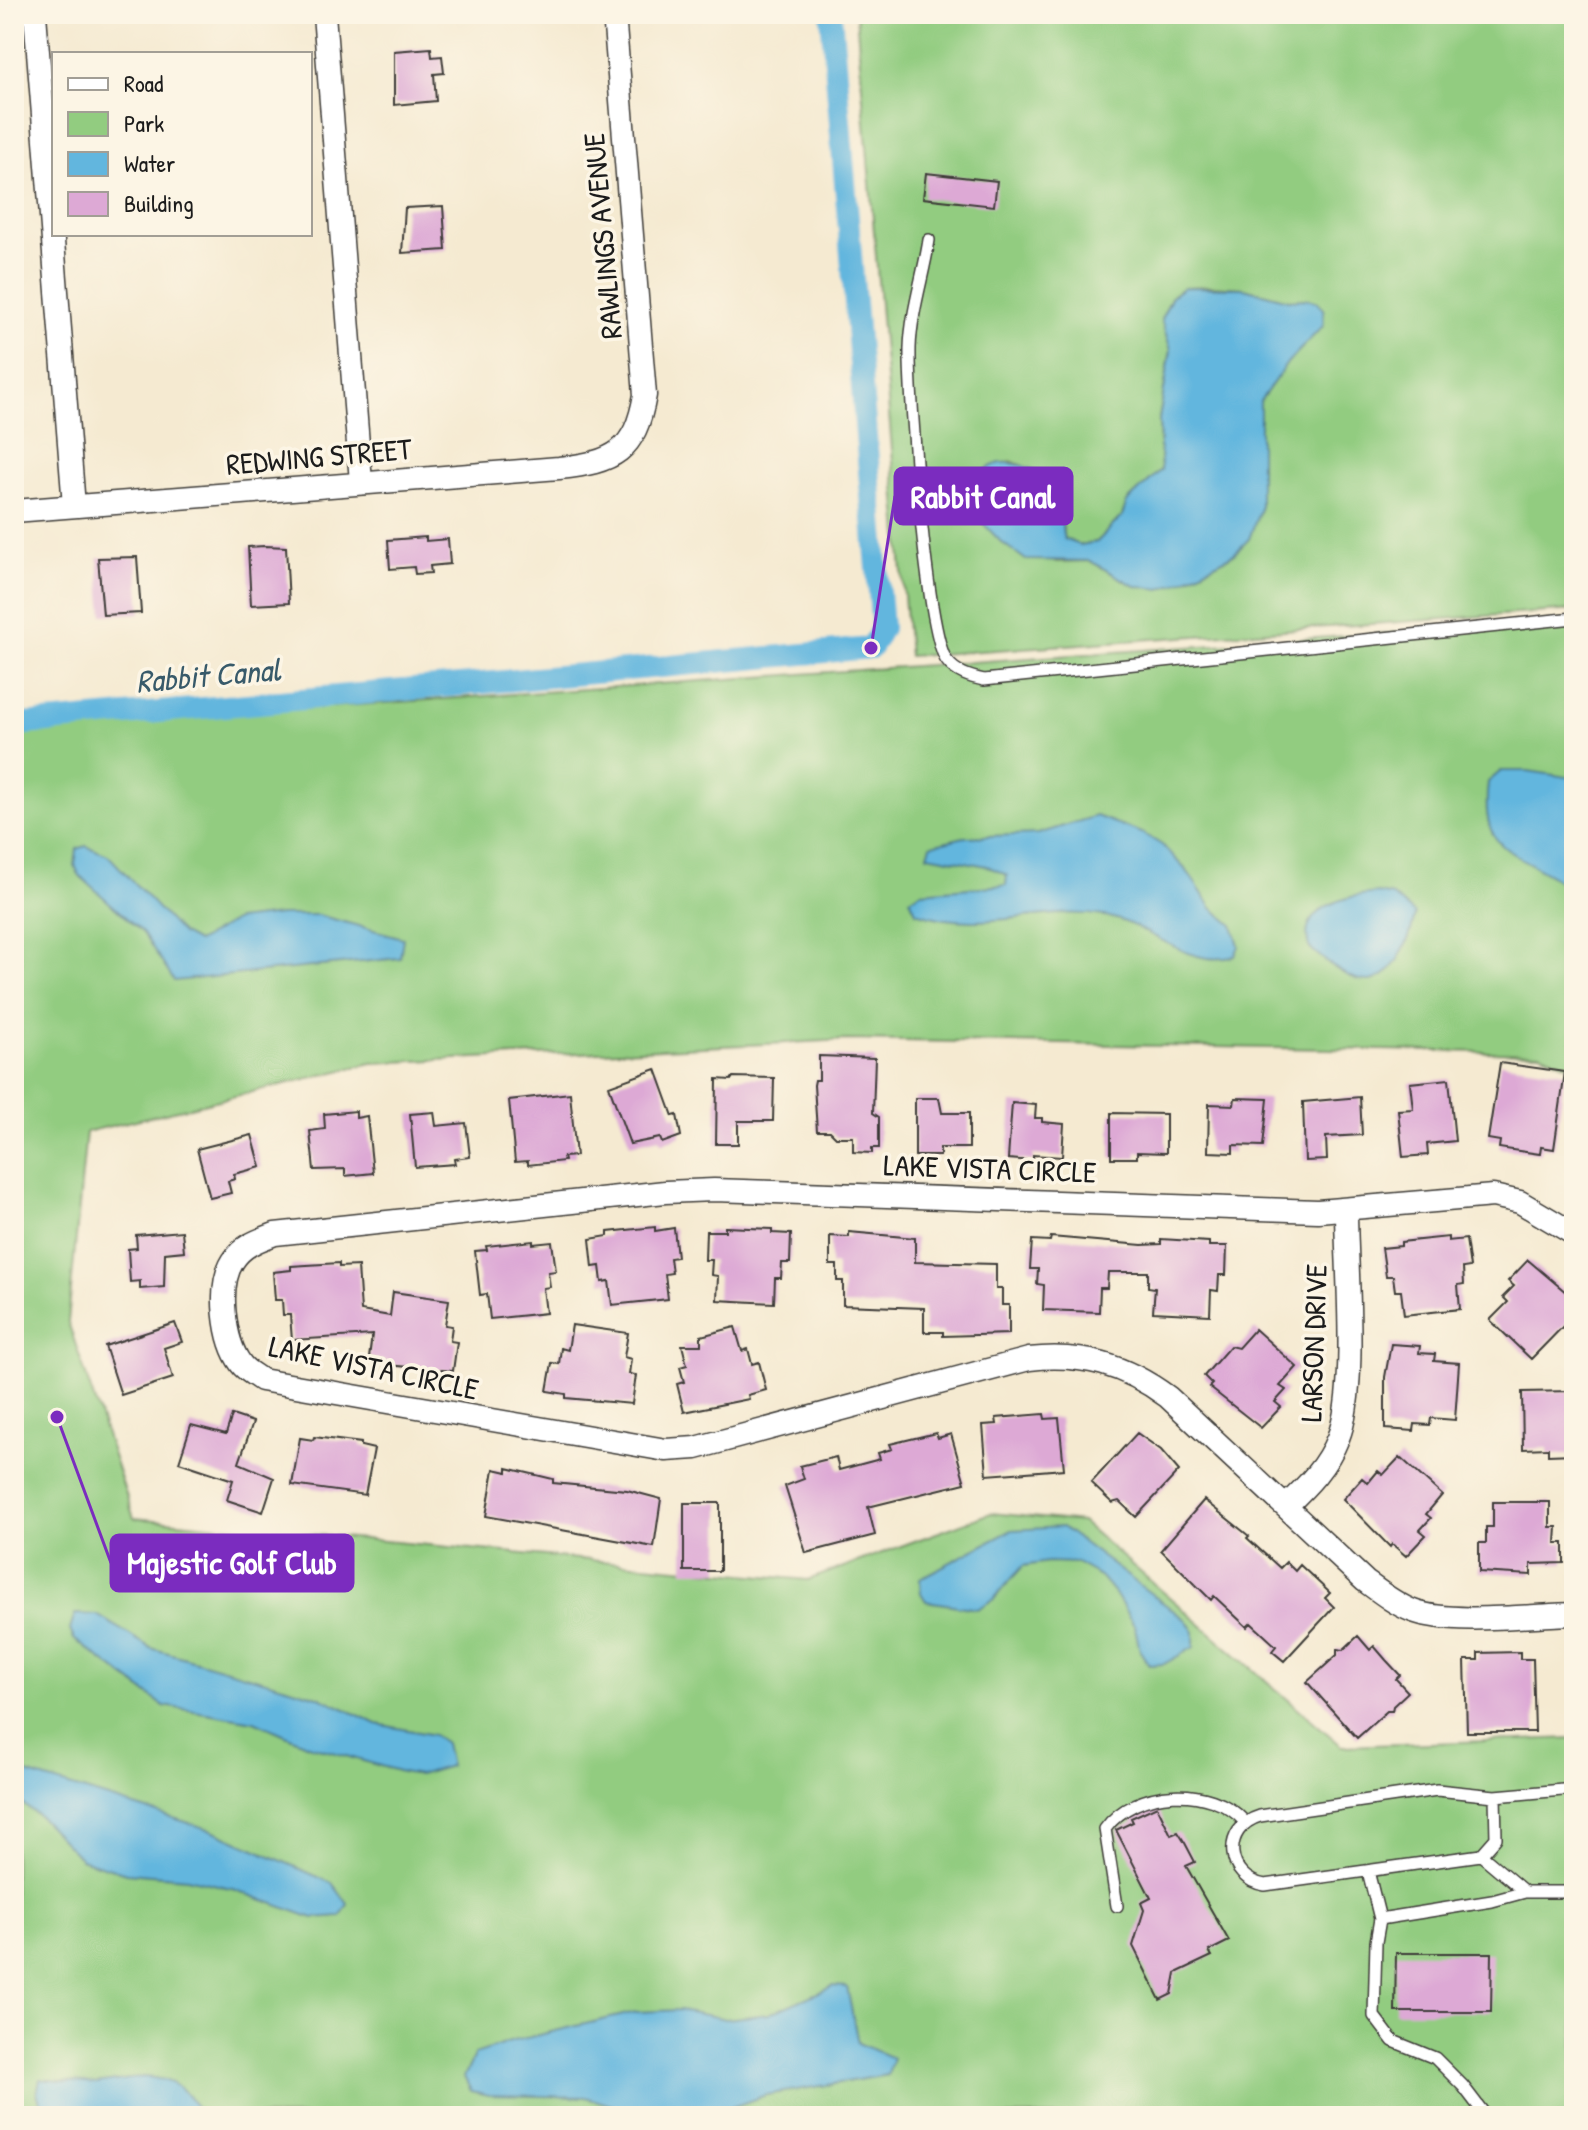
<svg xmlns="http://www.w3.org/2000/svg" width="1588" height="2130" viewBox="0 0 1588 2130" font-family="'Patrick Hand',sans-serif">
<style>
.green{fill:#92cc80;stroke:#57744e;stroke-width:2;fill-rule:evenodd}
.water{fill:#62b6de;stroke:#3f697d;stroke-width:2}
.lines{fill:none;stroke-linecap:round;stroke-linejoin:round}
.canal{stroke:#62b6de;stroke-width:22}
.building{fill:#dda9d5}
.service-casing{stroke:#3d3b37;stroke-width:14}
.minor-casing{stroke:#3d3b37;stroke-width:25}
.service{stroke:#fff;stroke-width:11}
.minor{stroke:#fff;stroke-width:22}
.labels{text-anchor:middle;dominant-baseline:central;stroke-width:7;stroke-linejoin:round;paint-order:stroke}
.street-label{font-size:30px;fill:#1c1c1c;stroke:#fcf5e5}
.water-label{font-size:32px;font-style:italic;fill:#385a6a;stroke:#fcf5e5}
.leader{fill:none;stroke:#7b2cbf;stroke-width:3}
.callout-dot{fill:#7b2cbf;stroke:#fcf5e5;stroke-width:3}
.callout{fill:#7b2cbf;stroke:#7b2cbf;stroke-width:3}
.callout-label{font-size:32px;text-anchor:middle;font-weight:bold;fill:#fff}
</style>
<rect width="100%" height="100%" fill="#fcf5e5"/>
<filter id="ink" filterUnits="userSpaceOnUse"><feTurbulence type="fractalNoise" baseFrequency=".0125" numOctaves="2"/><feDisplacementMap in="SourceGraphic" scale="16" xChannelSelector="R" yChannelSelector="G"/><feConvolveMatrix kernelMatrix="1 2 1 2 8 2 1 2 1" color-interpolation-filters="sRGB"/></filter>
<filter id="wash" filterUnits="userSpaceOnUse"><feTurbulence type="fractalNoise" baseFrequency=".006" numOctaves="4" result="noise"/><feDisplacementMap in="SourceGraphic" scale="32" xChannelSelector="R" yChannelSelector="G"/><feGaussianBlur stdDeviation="1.8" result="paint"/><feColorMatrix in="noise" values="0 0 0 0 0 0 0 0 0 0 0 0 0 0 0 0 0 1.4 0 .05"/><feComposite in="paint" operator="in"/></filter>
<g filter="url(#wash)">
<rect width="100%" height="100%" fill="#f5ead1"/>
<path class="green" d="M 856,14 L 1574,14 L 1574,610 L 909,656 ZM 1210,286 L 1244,288 L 1288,300 L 1307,299 L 1318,302 L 1324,310 L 1260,401 L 1260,509 L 1234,554 L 1184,580 L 1135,586 L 1090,561 L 1056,562 L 980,520 L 967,487 L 982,473 L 1011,461 C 1027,469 1058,476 1062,495 C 1065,510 1060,524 1064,539 L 1080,545 L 1097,542 L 1122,516 L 1127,502 L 1161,470 L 1159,419 L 1171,350 L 1162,319 L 1172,296 L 1184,287 Z
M 1574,620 L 1574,1068 L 1540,1053 L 848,1040 L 372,1063 L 86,1132 L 68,1322 L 134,1518 L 808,1580 L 991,1513 L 1082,1522 L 1342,1746 L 1574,1738 L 1574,2116 L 14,2116 L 14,729 Z"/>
<path class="water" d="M 1184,287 L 1244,288 L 1288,300 L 1307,299 L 1317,302 L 1324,310 L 1323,326 L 1288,362 L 1260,401 L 1260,509 L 1249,539 L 1234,554 L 1184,580 L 1161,589 L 1135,586 L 1090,561 L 1026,560 L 1001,542 L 980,520 L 967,487 C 977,480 985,467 997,464 C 1014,458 1057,476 1062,494 C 1066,509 1059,524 1064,539 L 1080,545 L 1097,542 L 1122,516 L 1127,502 L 1161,470 L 1159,419 L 1171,350 L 1161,319 L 1172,296 Z
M 1501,771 L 1528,771 L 1574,778 L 1574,890 C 1564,886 1557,878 1547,873 C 1501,847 1481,843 1488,782 Z
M 1096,816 L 1142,833 L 1162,845 L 1187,871 L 1212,908 L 1233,925 L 1239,946 L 1235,956 C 1187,970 1151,924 1104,916 C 1039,905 985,935 916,912 L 910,899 L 921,892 L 1006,885 L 1007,875 L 987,866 L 928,855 L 931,845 L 964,837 L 1038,834 Z
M 86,846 L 108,855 L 182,934 L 197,942 L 236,920 L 280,915 L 318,915 L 403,938 L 400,958 L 174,981 L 143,933 L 79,875 L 75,865 L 77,849 Z
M 1378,893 L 1393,896 L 1415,914 C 1412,935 1395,980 1368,981 C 1348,982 1323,959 1309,947 C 1297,906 1350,895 1378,893 Z
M 1062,1527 L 1186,1620 L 1194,1632 L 1194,1647 L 1164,1664 L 1149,1665 L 1140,1651 L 1135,1627 L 1116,1595 L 1101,1577 L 1076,1563 L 1048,1562 L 1023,1566 L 994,1599 L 977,1609 L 926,1601 L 921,1593 L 920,1578 L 1012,1530 Z
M 75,1614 L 97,1615 L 151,1648 L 318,1696 L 377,1724 L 434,1735 L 445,1743 L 450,1766 L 419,1775 L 401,1772 L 308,1745 L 254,1721 L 164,1706 L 74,1639 L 70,1630 Z
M 14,1769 L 212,1830 L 332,1883 L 348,1904 L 341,1916 L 313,1918 L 230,1888 L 187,1878 L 126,1873 L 81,1859 L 40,1817 L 14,1798 Z
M 833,1986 L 847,1987 L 858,2043 L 893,2058 L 888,2075 L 766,2095 L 707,2116 L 644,2116 L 586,2097 L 489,2095 L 471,2091 L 464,2077 L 475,2054 L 513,2041 L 636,2012 L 680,2010 L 726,2019 L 769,2014 Z
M 143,2077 C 175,2078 186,2090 202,2116 L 45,2116 L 37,2093 L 40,2079 L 96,2084 Z"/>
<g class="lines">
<path class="canal" d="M 14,725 L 871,648 L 882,628 L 831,14"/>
</g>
<g id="blocks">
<path class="building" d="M 431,48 L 432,57 L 442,56 L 444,73 L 434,74 L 436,101 L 394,105 L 394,51 Z
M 926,173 L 997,181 L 994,206 L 923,198 Z
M 443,206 L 446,250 L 402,253 L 405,208 Z
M 426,537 L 426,541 L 448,539 L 450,564 L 430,566 L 431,573 L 415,574 L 414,567 L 390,569 L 388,540 Z
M 265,546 L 286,547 L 289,603 L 251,605 L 248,547 Z
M 137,557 L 141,613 L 103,615 L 98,558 Z
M 819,1056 L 875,1058 L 873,1113 L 879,1117 L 879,1148 L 872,1148 L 872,1153 L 853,1152 L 853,1137 L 836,1137 L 830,1131 L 817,1131 L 814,1085 L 815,1080 L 819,1080 Z
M 1500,1063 L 1565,1072 L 1554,1149 L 1541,1147 L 1540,1154 L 1519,1151 L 1499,1148 L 1500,1141 L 1488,1139 Z
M 656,1069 L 673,1116 L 677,1115 L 681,1136 L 662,1143 L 660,1138 L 630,1144 L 609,1086 Z
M 733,1077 L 774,1078 L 773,1121 L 738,1121 L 738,1144 L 716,1144 L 717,1079 L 731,1080 Z
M 1449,1079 L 1455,1141 L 1427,1144 L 1428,1155 L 1403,1157 L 1398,1110 L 1413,1109 L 1410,1083 Z
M 570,1093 L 576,1156 L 563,1157 L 564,1161 L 528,1165 L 528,1161 L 515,1162 L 509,1100 Z
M 1360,1097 L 1362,1135 L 1326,1137 L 1327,1160 L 1305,1161 L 1303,1102 Z
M 915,1098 L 939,1098 L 942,1113 L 969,1113 L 969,1148 L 940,1148 L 940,1156 L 915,1156 Z
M 1235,1098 L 1268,1099 L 1263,1146 L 1233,1145 L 1233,1153 L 1208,1152 L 1209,1104 L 1234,1105 Z
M 1012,1103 L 1036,1105 L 1035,1118 L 1042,1118 L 1042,1122 L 1064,1124 L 1062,1157 L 1033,1155 L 1033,1161 L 1008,1159 Z
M 356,1111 L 356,1118 L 367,1116 L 373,1173 L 345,1176 L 345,1169 L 314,1170 L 310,1131 L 325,1129 L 324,1114 Z
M 434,1112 L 436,1126 L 466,1123 L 470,1157 L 454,1159 L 455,1164 L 415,1167 L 410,1114 Z
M 1111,1113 L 1166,1114 L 1166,1153 L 1137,1152 L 1137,1158 L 1111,1158 Z
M 252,1135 L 261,1167 L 234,1174 L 235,1179 L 228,1181 L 231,1193 L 210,1198 L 197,1149 Z
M 655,1227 L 655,1231 L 674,1228 L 677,1257 L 670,1258 L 672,1273 L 665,1274 L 668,1299 L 612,1305 L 609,1281 L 602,1282 L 600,1266 L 593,1267 L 590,1239 L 608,1236 L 608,1232 Z
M 725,1227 L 772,1229 L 772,1233 L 791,1234 L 790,1263 L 782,1263 L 781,1278 L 775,1278 L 774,1303 L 717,1300 L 718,1276 L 711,1275 L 712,1260 L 705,1260 L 706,1231 L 725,1231 Z
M 182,1231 L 184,1251 L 165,1253 L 164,1287 L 140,1289 L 140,1281 L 130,1282 L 128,1249 L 137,1248 L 136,1235 Z
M 849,1232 L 915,1238 L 915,1262 L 996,1264 L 996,1289 L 1002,1289 L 1002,1305 L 1009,1305 L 1009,1334 L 943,1336 L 943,1332 L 924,1332 L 924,1308 L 843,1305 L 843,1281 L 837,1281 L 837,1265 L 830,1265 L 830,1236 L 849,1237 Z
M 1051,1237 L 1142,1245 L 1161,1244 L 1161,1239 L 1209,1242 L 1209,1246 L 1227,1246 L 1226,1275 L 1219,1275 L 1218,1291 L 1211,1290 L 1210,1315 L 1153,1312 L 1155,1288 L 1148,1287 L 1148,1272 L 1108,1272 L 1107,1288 L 1100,1288 L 1099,1312 L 1043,1310 L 1044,1285 L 1037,1284 L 1038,1269 L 1030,1269 L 1032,1240 L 1050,1241 Z
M 1448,1237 L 1448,1241 L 1466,1239 L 1470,1267 L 1463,1268 L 1464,1284 L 1458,1285 L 1460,1309 L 1404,1315 L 1401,1291 L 1395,1291 L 1393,1276 L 1386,1276 L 1382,1248 L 1401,1246 L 1401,1242 Z
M 533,1241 L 533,1244 L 552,1242 L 556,1271 L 548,1272 L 550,1287 L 543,1288 L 546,1313 L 490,1319 L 487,1294 L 480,1295 L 475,1251 L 487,1250 L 486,1246 Z
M 1528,1260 L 1574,1299 L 1574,1315 L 1531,1359 L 1490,1320 L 1508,1302 L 1503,1297 L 1514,1286 L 1508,1281 Z
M 339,1263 L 339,1267 L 358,1266 L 361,1311 L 390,1316 L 393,1292 L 449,1300 L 445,1325 L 452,1326 L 450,1341 L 457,1342 L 453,1371 L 387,1365 L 387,1361 L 369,1358 L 372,1335 L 292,1340 L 290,1315 L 283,1315 L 282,1300 L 275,1300 L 273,1272 L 291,1270 L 291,1266 Z
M 175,1323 L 182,1342 L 164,1348 L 173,1378 L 121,1395 L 105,1346 Z
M 572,1325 L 628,1333 L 624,1357 L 631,1359 L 629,1374 L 636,1375 L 632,1404 L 566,1398 L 566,1394 L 547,1391 L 552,1363 L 559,1364 L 561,1348 L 568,1350 Z
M 735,1327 L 742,1351 L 748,1349 L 752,1364 L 759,1362 L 766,1390 L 748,1395 L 749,1399 L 684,1412 L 677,1384 L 684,1382 L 680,1367 L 687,1365 L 682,1345 L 701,1345 L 701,1336 Z
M 1255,1329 L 1297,1367 L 1280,1386 L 1286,1390 L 1275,1402 L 1281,1407 L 1261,1428 L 1209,1387 L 1212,1384 L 1204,1376 L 1230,1346 L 1238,1348 Z
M 1391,1344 L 1420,1346 L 1419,1353 L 1435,1354 L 1434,1361 L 1459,1363 L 1455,1420 L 1431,1418 L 1430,1425 L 1415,1424 L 1414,1431 L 1385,1429 L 1385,1377 Z
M 1574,1391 L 1574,1454 L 1548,1455 L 1548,1448 L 1523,1449 L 1522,1392 Z
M 1044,1414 L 1045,1419 L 1059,1418 L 1064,1469 L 987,1475 L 983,1425 L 997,1424 L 996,1418 Z
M 232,1415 L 253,1422 L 239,1463 L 274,1478 L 263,1512 L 227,1500 L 233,1480 L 179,1462 L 191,1425 L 226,1434 Z
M 936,1433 L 938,1438 L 951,1434 L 965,1483 L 868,1507 L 875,1535 L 806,1553 L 785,1486 L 804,1479 L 800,1466 L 836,1457 L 839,1470 L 880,1459 L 878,1453 L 892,1449 L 890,1444 Z
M 1137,1433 L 1161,1450 L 1179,1471 L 1136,1517 L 1119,1501 L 1112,1503 L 1091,1483 Z
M 314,1437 L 361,1443 L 361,1446 L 374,1449 L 365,1495 L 292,1485 L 300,1438 L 313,1440 Z
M 1400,1457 L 1442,1495 L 1426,1514 L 1431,1518 L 1420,1530 L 1426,1535 L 1406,1556 L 1392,1544 L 1390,1547 L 1343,1499 L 1362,1478 L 1368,1483 L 1378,1471 L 1383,1475 Z
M 507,1468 L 553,1479 L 553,1483 L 627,1490 L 661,1499 L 654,1547 L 486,1516 L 494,1469 L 507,1472 Z
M 1204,1500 L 1249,1536 L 1247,1538 L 1280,1568 L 1286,1562 L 1295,1571 L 1300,1565 L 1330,1593 L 1325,1598 L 1334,1607 L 1284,1661 L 1272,1651 L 1276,1646 L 1251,1623 L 1247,1627 L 1214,1596 L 1211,1600 L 1161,1550 Z
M 1493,1502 L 1550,1502 L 1550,1527 L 1557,1527 L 1556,1543 L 1564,1543 L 1564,1563 L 1531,1564 L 1531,1575 L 1479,1572 L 1479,1543 L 1486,1543 L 1486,1527 L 1493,1527 Z
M 684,1503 L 720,1503 L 720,1571 L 684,1571 Z
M 1358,1636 L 1370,1650 L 1374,1646 L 1386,1660 L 1400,1675 L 1396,1679 L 1408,1692 L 1393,1706 L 1392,1711 L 1387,1711 L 1357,1738 L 1307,1682 L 1337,1655 L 1337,1649 L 1343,1650 Z
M 1520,1652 L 1520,1659 L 1533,1659 L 1535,1732 L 1467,1732 L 1465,1660 L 1478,1660 L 1478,1653 Z
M 1157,1806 L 1171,1835 L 1178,1832 L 1185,1843 L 1195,1862 L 1186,1866 L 1229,1941 L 1209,1951 L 1212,1956 L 1176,1973 L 1172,1994 L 1160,2000 L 1133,1946 L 1144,1910 L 1141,1903 L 1151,1898 L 1116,1830 L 1133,1822 L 1131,1818 Z
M 1396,1953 L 1492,1953 L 1491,2012 L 1395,2012 Z"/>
</g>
</g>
<g filter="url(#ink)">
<use href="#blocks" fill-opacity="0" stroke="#3d3b37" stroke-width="2"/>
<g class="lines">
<defs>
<path id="service" d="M 929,240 C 924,274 911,312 910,348 C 909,392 926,634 947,661 C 956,673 970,677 984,680 L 1574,618
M 1495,1796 L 1496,1838 L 1481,1855 L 1265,1885 C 1226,1879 1220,1828 1260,1816 L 1437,1790 L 1495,1796 L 1574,1789
M 1481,1855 L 1525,1892 L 1574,1892
M 1368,1871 L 1380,1919 L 1376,1942 L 1374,2016 L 1393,2041 L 1435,2058 L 1463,2086 L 1486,2116
M 1117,1906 L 1105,1829 C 1135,1787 1211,1784 1244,1821
M 1380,1919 L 1492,1901 L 1525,1892"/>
<path id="minor" d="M 35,14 L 74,506
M 324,14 L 361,482
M 14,511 L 559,468 C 615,462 635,452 645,395 L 614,14
M 1574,1234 L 1520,1202 L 1493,1196 L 1318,1211 L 714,1190 L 665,1192 L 275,1234 C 259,1240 243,1245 233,1261 C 217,1286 224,1341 241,1364 C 246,1371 255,1375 261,1380 L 666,1450 L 696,1448 L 1029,1359 C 1083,1353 1125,1365 1168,1397 L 1365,1581 C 1380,1592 1395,1604 1413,1611 C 1449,1625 1533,1615 1574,1614
M 1286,1506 C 1307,1486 1327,1466 1338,1438 C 1358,1391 1346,1266 1346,1210"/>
</defs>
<use href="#service" class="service-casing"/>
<use href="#minor" class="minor-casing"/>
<use href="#service" class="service"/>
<use href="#minor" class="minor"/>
</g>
</g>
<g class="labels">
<g class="street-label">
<text transform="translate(602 236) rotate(-95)">RAWLINGS AVENUE</text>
<text transform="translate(319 456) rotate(-5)">REDWING STREET</text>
<text transform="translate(990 1168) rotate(2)">LAKE VISTA CIRCLE</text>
<text transform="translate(1313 1343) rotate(-88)">LARSON DRIVE</text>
<text transform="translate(374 1367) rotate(12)">LAKE VISTA CIRCLE</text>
</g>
<g class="water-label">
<text transform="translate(208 675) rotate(-5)">Rabbit Canal</text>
</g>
</g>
<path class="leader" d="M871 648L895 496M57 1417L111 1563"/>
<g class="callout-dot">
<circle cx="871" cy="648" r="8"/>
<circle cx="57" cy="1417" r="8"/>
</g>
<g class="callout">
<rect x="895" y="468" width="177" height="56" rx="8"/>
<rect x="111" y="1535" width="242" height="56" rx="8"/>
</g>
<g class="callout-label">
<text x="983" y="508">Rabbit Canal</text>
<text x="232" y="1574">Majestic Golf Club</text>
</g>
<rect width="1588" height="2130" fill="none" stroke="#fcf5e5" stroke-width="48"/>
<rect x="52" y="52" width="260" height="184" fill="#fcf5e5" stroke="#a29e95" stroke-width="2"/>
<rect x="68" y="78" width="40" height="12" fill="#ffffff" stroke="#a29e95" stroke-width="2"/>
<text x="124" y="92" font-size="24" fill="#1c1c1c">Road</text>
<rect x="68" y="112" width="40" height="24" fill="#92cc80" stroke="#a29e95" stroke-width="2"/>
<text x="124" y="132" font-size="24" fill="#1c1c1c">Park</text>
<rect x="68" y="152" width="40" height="24" fill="#62b6de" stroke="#a29e95" stroke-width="2"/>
<text x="124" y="172" font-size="24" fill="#1c1c1c">Water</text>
<rect x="68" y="192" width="40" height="24" fill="#dda9d5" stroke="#a29e95" stroke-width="2"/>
<text x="124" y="212" font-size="24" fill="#1c1c1c">Building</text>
</svg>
